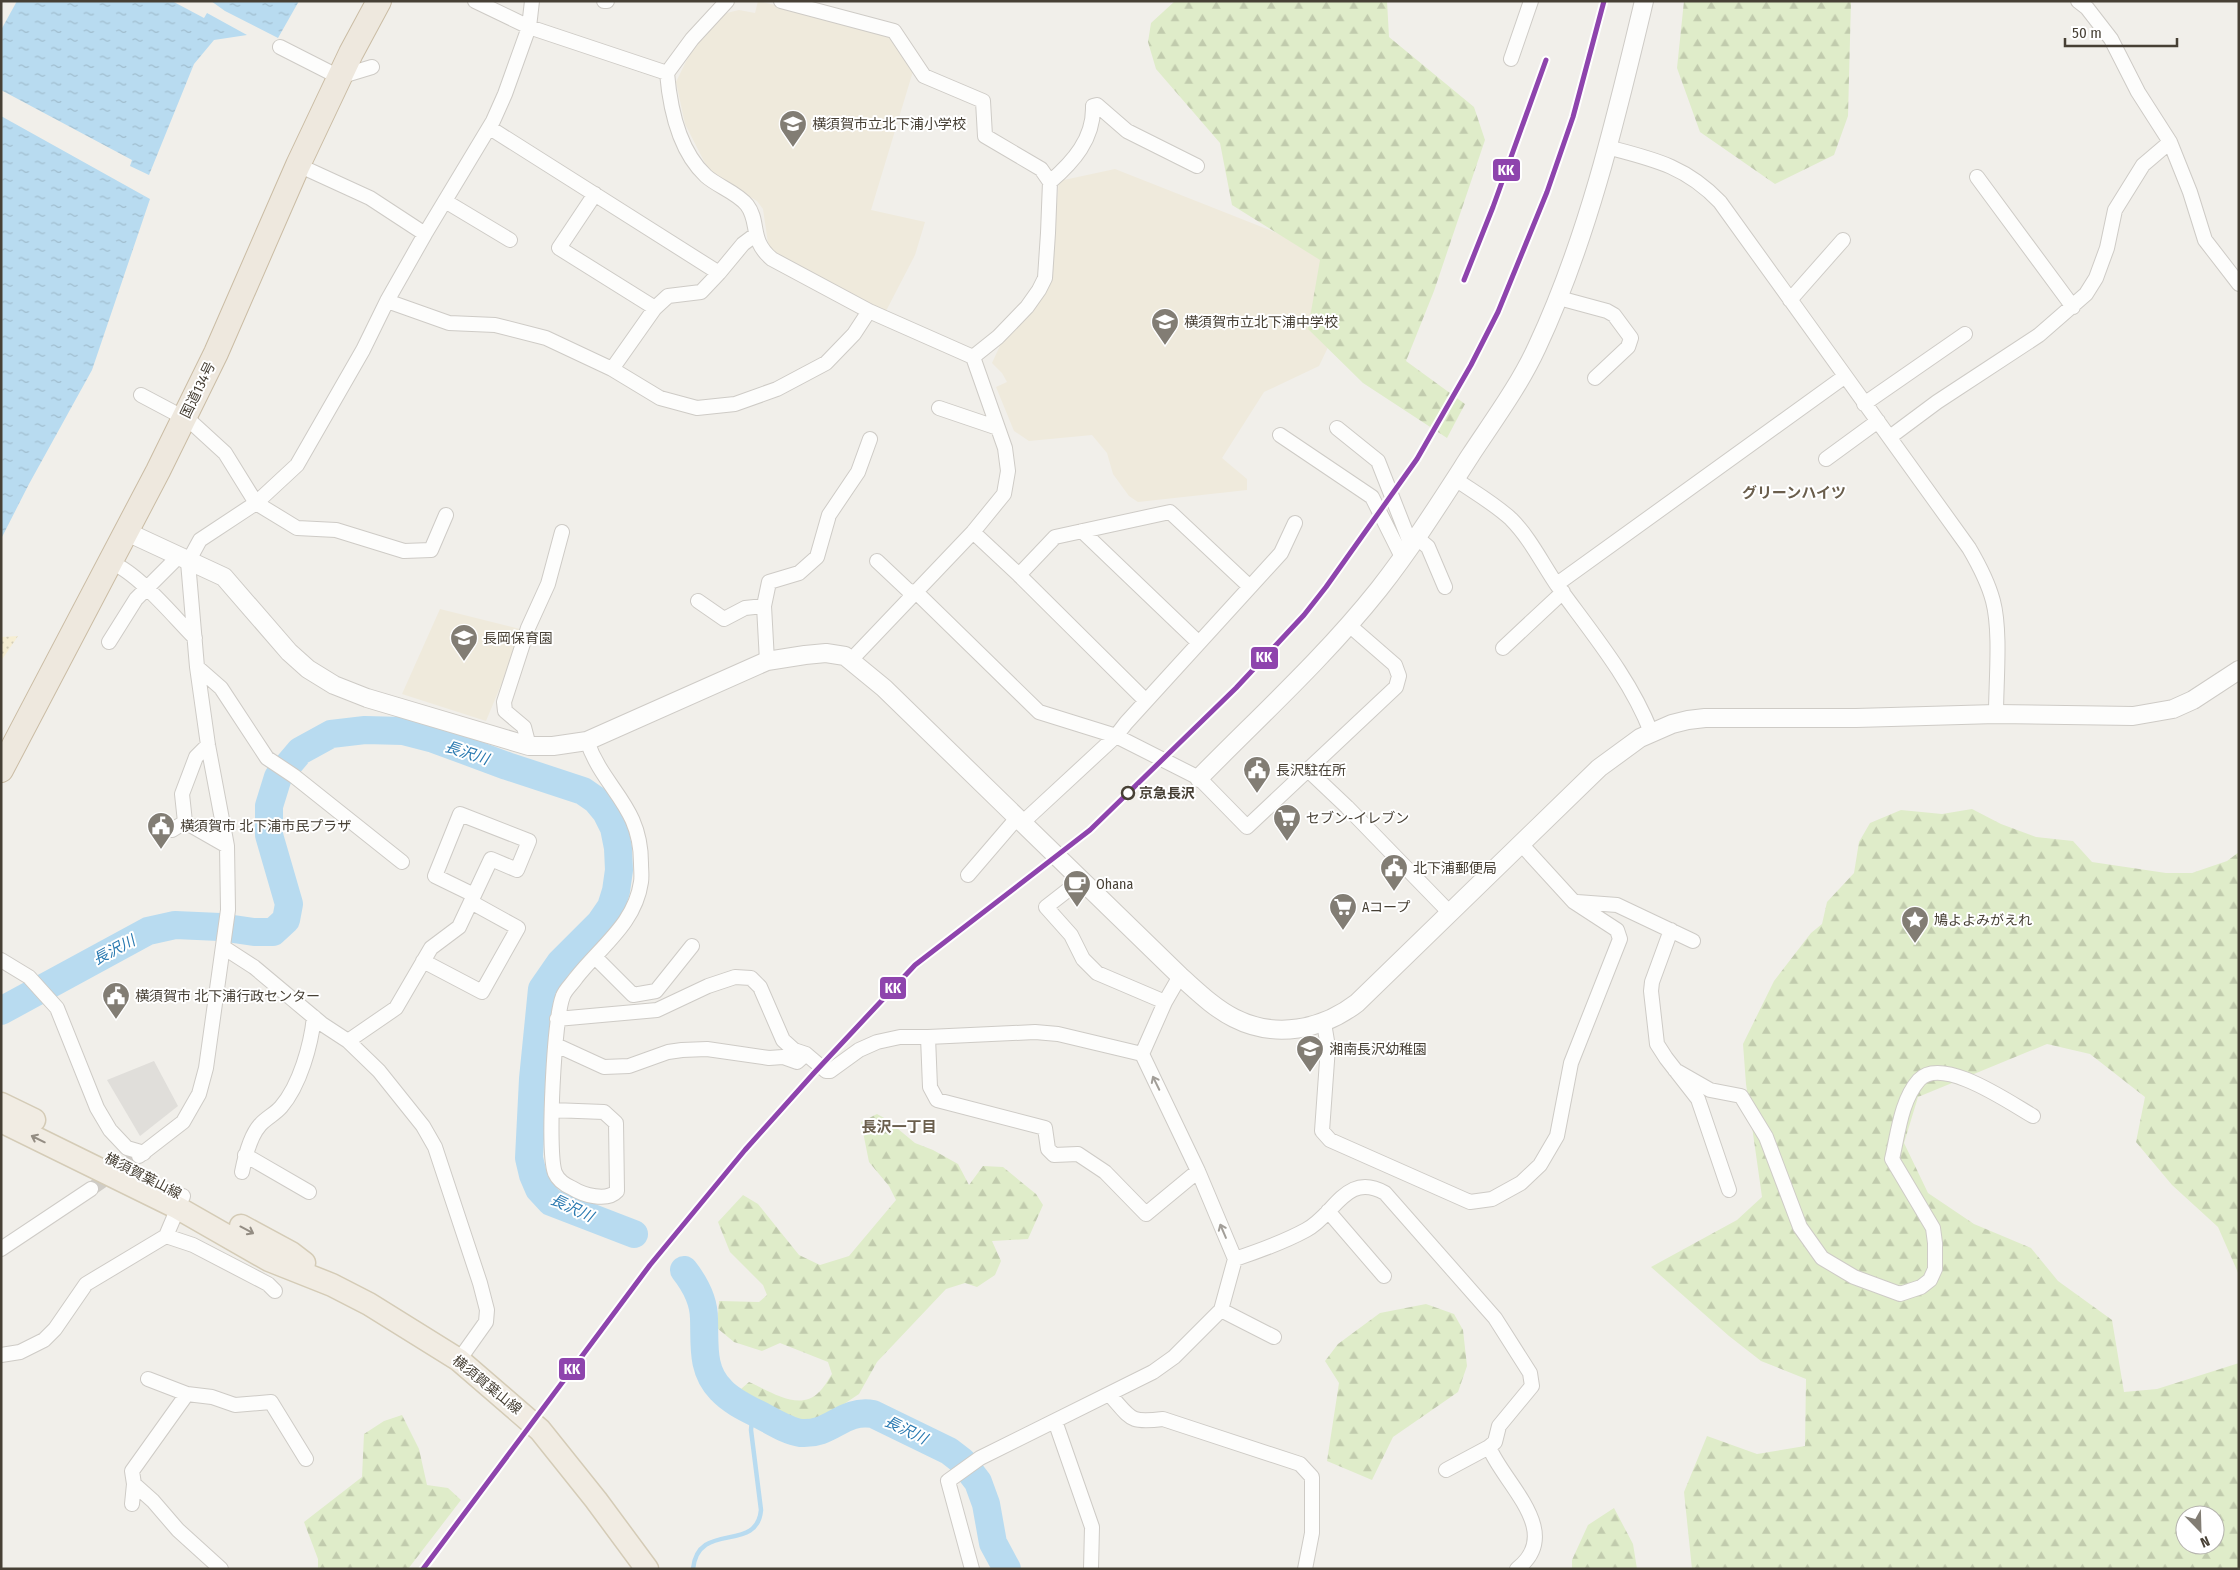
<svg xmlns="http://www.w3.org/2000/svg" width="2240" height="1570" viewBox="0 0 2240 1570" font-family="'Fira Sans Condensed','Noto Sans JP',sans-serif">
<style>
.education{fill:#efeadc}
.forest{fill:url(#forest-firs);fill-rule:evenodd}
.sand{fill:url(#sand-dots)}
.parking{fill:#e0deda}
.water{fill:url(#water-ripples)}
.lines{fill:none;stroke-linecap:round;stroke-linejoin:round}
.stream{stroke:#b8dbf0;stroke-width:4.5}
.river{stroke:#b8dbf0;stroke-width:28}
.minor-tunnel{stroke:#cfccc6;stroke-width:14;stroke-dasharray:14 7;stroke-linecap:butt}
.minor-casing{stroke:#cecbc6;stroke-width:16}
.tertiary-casing{stroke:#cecbc6;stroke-width:20}
.primary-casing{stroke:#d4cbb6;stroke-width:25}
.trunk-casing{stroke:#cabca4;stroke-width:26}
.minor{stroke:#fdfdfc;stroke-width:14}
.tertiary{stroke:#fdfdfc;stroke-width:18}
.primary{stroke:#f1ece3;stroke-width:22}
.trunk{stroke:#eee8de;stroke-width:24}
.rail-1-casing{stroke:#fff;stroke-width:9}
.rail-1{stroke:#8e44ad;stroke-width:5}
.oneway{stroke:#a29e98}
.oneway2{stroke:#948d83}
.stop-dot{fill:#fff;stroke:#474035;stroke-width:2.5}
.labels{text-anchor:middle;dominant-baseline:central;stroke-width:4;stroke-linejoin:round;paint-order:stroke}
.poi-label{font-size:14px;fill:#474035;stroke:#fff;text-anchor:start}
.street-label{font-size:14px;fill:#474035;stroke:#fff}
.stop-label{font-size:14px;font-weight:bold;fill:#474035;stroke:#fff;text-anchor:start}
.neighbourhood-label{font-size:15px;font-weight:bold;fill:#6a5e4c;stroke:#fff}
.water-label{font-size:15px;font-style:italic;fill:#2979b0;stroke:#fff}
.line-badge{stroke:#fff;stroke-width:2}
.badge-label{font-size:14px;text-anchor:middle;font-weight:bold;fill:#fff}
</style>
<defs>
<pattern id="forest-firs" width="22" height="20" patternUnits="userSpaceOnUse" patternTransform="scale(1.25)"><rect width="22" height="20" fill="#dfecc9"/><path d="M5 1l3.5 6h-7zM16 11l3.5 6h-7z" fill="#c1cbad"/></pattern>
<pattern id="sand-dots" width="8" height="8" patternUnits="userSpaceOnUse" patternTransform="scale(1.25)"><rect width="8" height="8" fill="#f6eed3"/><path d="M2 2h.1M6 6h.1" fill="none" stroke="#d4cdb6" stroke-width="1.8" stroke-linecap="round"/></pattern>
<pattern id="water-ripples" width="26" height="14" patternUnits="userSpaceOnUse" patternTransform="scale(1.25)"><rect width="26" height="14" fill="#b8dbf0"/><path d="M2 4q2-2 4 0t4 0M15 11q2-2 4 0t4 0" fill="none" stroke="#a0bdce"/></pattern>
</defs>
<rect width="100%" height="100%" fill="#f1efea"/>
<path class="education" d="M 758,1 L 889,32 L 914,68 L 871,210 L 925,222 L 915,255 L 886,311 L 857,300 L 769,250 L 763,209 L 757,201 L 710,173 L 685,124 L 676,82 L 691,51 L 718,15 L 739,10 L 755,13 Z
M 1115,169 L 1335,256 L 1358,285 L 1319,366 L 1264,392 L 1222,458 L 1247,479 L 1247,490 L 1138,502 L 1129,496 L 1113,474 L 1107,453 L 1092,435 L 1029,441 L 1014,431 L 996,387 L 1007,382 L 1002,373 L 992,363 L 1008,328 L 1049,283 L 1059,181 Z
M 440,609 L 524,630 L 486,721 L 402,694 Z"/>
<path class="forest" d="M 1175,1 L 1387,1 L 1389,37 L 1474,107 L 1485,140 L 1434,291 L 1406,361 L 1465,404 L 1447,438 L 1363,383 L 1308,329 L 1320,260 L 1232,205 L 1220,143 L 1156,69 L 1148,42 L 1151,23 Z
M 1684,1 L 1851,1 L 1848,116 L 1834,155 L 1775,184 L 1700,132 L 1677,68 Z
M 1972,809 L 2001,824 L 2036,837 L 2073,841 L 2092,862 L 2166,873 L 2192,873 L 2227,861 L 2239,852 L 2239,1275 L 2218,1227 L 2172,1185 L 2136,1142 L 2145,1097 L 2090,1054 L 2047,1044 L 1918,1097 L 1904,1143 L 1928,1193 L 1974,1224 L 2031,1248 L 2058,1281 L 2112,1320 L 2124,1392 L 2157,1389 L 2239,1363 L 2239,1569 L 1692,1569 L 1684,1492 L 1707,1436 L 1757,1454 L 1805,1446 L 1806,1379 L 1761,1361 L 1729,1336 L 1651,1267 L 1737,1220 L 1762,1197 L 1746,1084 L 1743,1044 L 1774,981 L 1811,933 L 1822,924 L 1827,902 L 1854,873 L 1859,842 L 1870,823 L 1901,810 L 1942,814 ZM 2185,1515 L 2215,1515 L 2215,1545 L 2185,1545 Z
M 877,1114 L 886,1119 L 915,1143 L 933,1150 L 958,1164 L 969,1185 L 983,1166 L 1003,1167 L 1036,1194 L 1043,1205 L 1028,1239 L 992,1241 L 1001,1261 L 995,1275 L 977,1287 L 965,1283 L 946,1289 L 877,1362 L 859,1394 L 826,1416 L 805,1424 L 782,1416 L 741,1389 L 749,1382 C 768,1390 799,1412 818,1393 C 824,1388 828,1380 832,1374 L 828,1362 L 780,1343 L 762,1351 L 734,1342 L 717,1328 L 719,1301 L 759,1302 L 767,1295 L 763,1285 L 730,1252 L 718,1222 L 743,1195 L 758,1204 L 799,1255 L 820,1265 L 849,1256 L 896,1200 L 889,1186 L 869,1162 L 861,1122 Z
M 1426,1304 L 1454,1314 L 1463,1330 L 1467,1366 L 1458,1392 L 1393,1437 L 1372,1480 L 1327,1461 L 1339,1383 L 1325,1361 L 1338,1344 L 1380,1313 Z
M 402,1415 L 419,1449 L 427,1485 L 448,1488 L 461,1500 L 408,1569 L 318,1569 L 318,1559 L 304,1522 L 362,1477 L 364,1434 L 384,1421 Z
M 1614,1508 L 1633,1544 L 1637,1569 L 1572,1569 L 1572,1560 L 1588,1525 Z"/>
<path class="sand" d="M 18,636 L 1,661 L 1,637 Z"/>
<path class="parking" d="M 154,1061 L 178,1106 L 140,1136 L 107,1080 Z"/>
<path class="water" d="M 17,1 L 172,1 L 204,18 L 207,13 L 247,35 L 214,40 L 194,64 L 149,175 L 130,166 L 132,160 L 1,90 L 1,30 Z
M 211,1 L 299,1 L 278,38 L 225,11 Z
M 1,116 L 150,199 L 92,370 L 29,484 L 1,539 Z"/>
<g class="lines">
<path class="stream" d="M 693,1569 C 698,1520 757,1554 761,1510 L 751,1430 L 753,1411"/>
<path class="river" d="M 1,1011 L 148,931 L 175,925 L 220,927 L 254,932 L 273,932 L 286,920 L 289,904 L 269,835 L 269,806 L 278,777 L 300,751 L 331,734 L 365,730 L 403,731 L 434,739 L 507,766 L 583,791 L 596,800 L 606,812 L 614,828 L 618,848 L 619,870 L 616,891 L 611,907 L 600,923 L 560,963 L 542,989 L 533,1079 L 529,1158 L 533,1175 L 539,1189 L 551,1202 L 634,1234
M 684,1270 C 695,1284 704,1300 704,1319 C 705,1344 701,1370 721,1390 C 730,1400 744,1407 756,1413 C 769,1419 786,1431 801,1433 C 832,1435 842,1409 873,1414 L 949,1451 L 962,1461 L 978,1482 L 986,1504 L 993,1543 L 1007,1569"/>
<path class="minor-tunnel" d="M 91,1189 L 139,1156"/>
<defs>
<path id="minor" d="M 475,1 L 529,27 L 667,73
M 604,1 L 607,1
M 727,1 L 692,39 L 667,73 C 670,108 679,151 706,176 C 717,186 738,193 747,205 C 760,222 749,240 772,259 L 869,311 L 973,357 L 1005,448 L 1008,471 L 1004,494 L 973,532 L 851,660
M 781,1 L 894,31 L 924,76 L 983,101 L 985,136 L 1041,169 L 1050,182 L 1048,233 L 1045,278 L 1039,290 L 1027,307 L 998,337 L 973,357
M 2078,1 L 2087,8 L 2111,39 L 2138,92 L 2170,142 L 2190,192 L 2205,240 L 2239,284
M 280,47 L 339,77 L 372,67
M 1511,59 L 1531,1
M 490,128 L 719,273 L 743,244 L 755,235
M 1607,147 C 1653,159 1686,166 1720,202 L 1969,548 C 1979,565 1988,582 1993,601 C 2001,631 1996,682 1996,714
M 298,165 L 370,198 L 425,234
M 1977,177 L 2073,307
M 1050,182 C 1073,162 1094,139 1093,106 L 1097,105 L 1127,131 L 1197,166
M 595,194 L 559,248 L 655,308
M 445,201 L 510,240
M 1559,298 L 1607,311 L 1614,315 L 1631,338 L 1628,347 L 1595,378
M 1790,300 L 1843,240
M 387,301 L 449,323 L 495,325 L 546,338 L 612,369 L 660,398 L 697,408 L 735,404 L 777,389 L 826,363 L 854,334 L 869,311
M 612,369 L 655,308 L 668,296 L 701,292 L 719,273
M 141,395 L 190,421 L 225,453 L 256,503 L 297,528 L 336,530 L 404,551 L 431,550 L 446,515
M 1864,404 L 1965,334
M 939,408 L 998,428
M 1337,428 L 1378,461 L 1411,545
M 1280,435 L 1372,497 L 1402,557
M 1890,437 L 1937,402 L 2039,335 L 2086,294 L 2096,278 L 2107,248 L 2115,210 L 2143,165 L 2170,142
M 1826,459 L 1878,421
M 1455,479 C 1474,492 1495,504 1511,519 C 1530,538 1542,563 1557,585 C 1591,632 1630,678 1651,732
M 1082,531 L 1199,643
M 973,532 L 1019,575 L 1146,701
M 1416,537 L 1428,547 L 1445,587
M 877,561 L 912,594
M 112,563 C 138,573 174,617 195,638
M 1019,575 L 1055,537 L 1170,512 L 1250,587
M 1557,584 L 1844,377
M 915,591 L 1039,712 L 1116,736 L 1199,778 L 1247,827 L 1396,687 L 1399,676 L 1395,665 L 1349,625
M 698,601 L 724,619 L 745,608 L 764,606
M 109,642 L 136,599 L 178,557
M 1503,648 L 1563,592
M 767,661 L 764,606 L 769,582 L 799,573 L 817,557 L 829,515 L 858,472 L 870,439
M 197,667 L 221,688 L 267,758 L 294,776 L 402,862
M 529,746 L 524,727 L 505,711 L 504,702 L 528,628 L 548,584 L 562,532
M 1309,771 L 1347,807 L 1450,913
M 185,822 L 227,846
M 1022,823 L 1116,736 L 1126,723 L 1281,553 L 1295,523
M 172,830 L 185,822 L 182,794 L 196,757 L 208,745
M 968,875 L 1017,818
M 1082,879 L 1046,907 L 1071,935 L 1083,959 L 1097,973 L 1165,1002
M 1577,902 L 1617,905 L 1693,941
M 1671,930 L 1652,982 L 1651,991 L 1657,1044 L 1666,1058 L 1698,1099 L 1729,1190
M 223,947 L 254,967 L 322,1024 L 348,1041 L 379,1071 L 423,1126 L 435,1147 L 480,1283 L 487,1310 L 486,1322 L 459,1360
M 595,957 L 633,995 L 656,991 L 692,946
M 1,960 L 29,977 L 57,1008 L 97,1108 L 110,1130 L 127,1148 L 144,1153
M 423,961 L 482,992 L 518,928 L 471,902
M 557,1019 L 657,1010 L 708,986 L 735,977 L 751,978 L 760,987 L 783,1040 L 794,1050 L 806,1054 L 826,1071 L 830,1071 L 859,1050 L 877,1042 L 900,1037 L 928,1037 L 1035,1032 L 1058,1034 L 1142,1054
M 1324,1023 L 1328,1047 L 1322,1131 L 1330,1140 L 1470,1202 L 1492,1199 L 1521,1183 L 1540,1165 L 1557,1136 L 1571,1063 L 1620,939 L 1617,930 L 1574,902 L 1521,844
M 928,1037 L 930,1087 L 937,1100 L 1045,1128 L 1048,1149 L 1054,1155 L 1078,1154 L 1105,1172 L 1146,1214 L 1198,1171
M 348,1041 L 396,1008 L 431,948 L 459,927 L 491,859 L 517,870 L 529,841 L 460,814 L 435,876 L 474,895
M 556,1045 L 604,1067 L 629,1066 L 668,1052 L 682,1050 L 707,1049 L 769,1058 L 783,1057 L 797,1062 L 806,1054
M 1675,1070 L 1710,1090 L 1741,1096 L 1766,1137 L 1800,1227 L 1822,1258 L 1854,1277 L 1900,1294 L 1921,1287 L 1930,1280 L 1935,1269 L 1935,1243 L 1933,1228 L 1892,1159 C 1898,1134 1901,1100 1919,1080 C 1942,1055 2010,1103 2033,1116
M 552,1110 L 604,1112 L 616,1123 L 617,1191 C 607,1202 583,1195 572,1188 C 565,1185 558,1180 555,1173 C 547,1152 554,1018 563,996 C 565,990 572,984 576,978 C 600,947 635,924 641,882 C 642,876 641,870 641,863 C 641,805 604,790 587,741
M 245,1155 L 309,1192
M 139,1156 L 183,1122 L 199,1094 L 206,1068 L 228,910 L 227,846 L 208,745 L 197,667 L 188,562 L 200,540 L 256,503 L 297,465 L 363,350 L 387,301 L 425,234 L 493,121 L 505,94 L 529,27 L 532,1
M 242,1172 C 245,1157 250,1136 260,1125 C 266,1118 275,1114 281,1107 C 300,1085 311,1045 314,1017
M 1328,1211 L 1384,1276
M 166,1236 L 193,1245 L 268,1284 L 275,1291
M 1,1249 L 91,1189
M 1235,1259 C 1259,1251 1284,1242 1306,1230 C 1335,1215 1346,1171 1385,1193 L 1495,1318 L 1530,1373 L 1532,1386 L 1499,1426 L 1495,1442 L 1489,1447 L 1446,1470
M 1221,1310 L 1274,1337
M 1,1355 L 20,1352 L 44,1340 L 55,1329 L 86,1284 L 166,1236 L 183,1196
M 148,1379 L 187,1394
M 1109,1394 C 1132,1419 1128,1423 1163,1419 L 1300,1464 L 1312,1477 L 1312,1533 L 1305,1569
M 1055,1421 L 1092,1527 L 1091,1569
M 1489,1447 C 1503,1483 1565,1532 1517,1569
M 134,1484 L 153,1501 L 178,1530 L 221,1569
M 132,1504 L 134,1484 L 132,1471 L 187,1394 L 212,1397 L 235,1405 L 271,1402 L 306,1459
M 972,1569 L 948,1481 L 980,1458 L 1153,1372 L 1174,1357 L 1221,1310 L 1235,1259 L 1198,1171 L 1142,1054 L 1165,1002 L 1180,976"/>
<path id="tertiary" d="M 127,532 L 224,577 L 289,652 L 308,669 L 334,685 L 367,698 L 529,746 L 553,746 L 587,741 L 767,661 L 805,655 L 826,653 L 845,656 L 884,688 L 1180,976 C 1197,991 1214,1008 1234,1018 C 1275,1039 1322,1030 1357,1003 L 1599,768 L 1640,738 L 1672,724 L 1688,720 L 1705,718 L 1856,718 L 1996,714 L 2133,716 L 2173,709 L 2193,700 L 2239,670
M 1199,778 C 1260,716 1325,657 1379,589 C 1412,547 1441,501 1470,456 C 1493,421 1519,386 1537,347 C 1588,238 1616,118 1644,1"/>
<path id="primary" d="M 1,1104 L 34,1120
M 1,1121 L 178,1208 L 269,1260 L 332,1285 L 369,1304 L 459,1360 L 540,1430 L 596,1500 L 647,1569
M 241,1226 L 291,1253 L 304,1263"/>
<path id="trunk" d="M 1,770 L 158,471 L 216,353 L 298,165 L 351,53 L 379,1"/>
</defs>
<use href="#minor" class="minor-casing"/>
<use href="#tertiary" class="tertiary-casing"/>
<use href="#primary" class="primary-casing"/>
<use href="#trunk" class="trunk-casing"/>
<use href="#minor" class="minor"/>
<use href="#tertiary" class="tertiary"/>
<use href="#primary" class="primary"/>
<use href="#trunk" class="trunk"/>
<defs>
<path id="rail-1" d="M 1464,280 L 1493,207 L 1546,60
M 423,1569 L 650,1265 L 745,1150 L 814,1073 L 915,965 L 1090,830 L 1236,688 L 1304,615 L 1326,587 L 1417,459 L 1471,365 L 1498,312 L 1547,192 L 1573,117 L 1604,1"/>
</defs>
<use href="#rail-1" class="rail-1-casing"/>
<use href="#rail-1" class="rail-1"/>
</g>
<defs><path id="oneway-shaft" d="M-6 0H5M1.5-3L5.5 0L1.5 3" fill="none" stroke-width="1.6" stroke-linecap="round" stroke-linejoin="round" transform="scale(1.25)"/></defs>
<g class="oneway">
<use href="#oneway-shaft" transform="translate(1156 1083) rotate(-116)"/>
<use href="#oneway-shaft" transform="translate(1223 1231) rotate(-113)"/>
</g>
<g class="oneway2">
<use href="#oneway-shaft" transform="translate(38 1139) rotate(-154)"/>
<use href="#oneway-shaft" transform="translate(247 1230) rotate(28)"/>
</g>
<defs>
<symbol id="school-pin" viewBox="-11 -11 22 30"><path d="M0 17L-7.5 6A9.5 9.5 0 1 1 7.5 6Z" fill="#827d74" stroke="#fff"/><path d="M0-5L7-2L0 1L-7-2ZM-4 1L0 2.5L4 1V4Q0 6-4 4Z" fill="#fff"/></symbol>
<symbol id="civic-pin" viewBox="-11 -11 22 30"><path d="M0 17L-7.5 6A9.5 9.5 0 1 1 7.5 6Z" fill="#827d74" stroke="#fff"/><path d="M-.6-6.5H3V-4.5H.6V-3L4-1V1h2V6H-6V1h2V-1L-.6-3ZM-1.2 2.5V6h2.4V2.5Z" fill="#fff"/></symbol>
<symbol id="supermarket-pin" viewBox="-11 -11 22 30"><path d="M0 17L-7.5 6A9.5 9.5 0 1 1 7.5 6Z" fill="#827d74" stroke="#fff"/><path d="M-6-5.5h2.5l.6 2H6L4.5 2H-2.5L-4.4-4H-6ZM-1.5 3.2a1.3 1.3 0 1 0 .1 0ZM3 3.2a1.3 1.3 0 1 0 .1 0Z" fill="#fff"/></symbol>
<symbol id="cafe-pin" viewBox="-11 -11 22 30"><path d="M0 17L-7.5 6A9.5 9.5 0 1 1 7.5 6Z" fill="#827d74" stroke="#fff"/><path d="M-5.5-4.5H6V0H3Q3 3.5 0 3.5H-2.5Q-5.5 3.5-5.5 0ZM3-3.2v2h1.7v-2ZM-6 4.5H4V6H-6Z" fill="#fff"/></symbol>
<symbol id="sight-pin" viewBox="-11 -11 22 30"><path d="M0 17L-7.5 6A9.5 9.5 0 1 1 7.5 6Z" fill="#827d74" stroke="#fff"/><path d="M0-6L1.8-2.2L6-1.7L2.9 1.2L3.7 5.4L0 3.3L-3.7 5.4L-2.9 1.2L-6-1.7L-1.8-2.2Z" fill="#fff"/></symbol>
</defs>
<g fill-rule="evenodd">
<use href="#school-pin" x="777" y="108" width="32" height="43"/>
<use href="#school-pin" x="1149" y="306" width="32" height="43"/>
<use href="#school-pin" x="448" y="622" width="32" height="43"/>
<use href="#civic-pin" x="1241" y="754" width="32" height="43"/>
<use href="#supermarket-pin" x="1271" y="802" width="32" height="43"/>
<use href="#civic-pin" x="145" y="810" width="32" height="43"/>
<use href="#civic-pin" x="1378" y="852" width="32" height="43"/>
<use href="#cafe-pin" x="1061" y="868" width="32" height="43"/>
<use href="#supermarket-pin" x="1327" y="891" width="32" height="43"/>
<use href="#sight-pin" x="1899" y="904" width="32" height="43"/>
<use href="#civic-pin" x="100" y="980" width="32" height="43"/>
<use href="#school-pin" x="1294" y="1033" width="32" height="43"/>
</g>
<circle class="stop-dot" cx="1128" cy="793" r="6"/>
<g class="labels">
<g class="poi-label">
<text x="812" y="124">横須賀市立北下浦小学校</text>
<text x="1184" y="322">横須賀市立北下浦中学校</text>
<text x="483" y="638">長岡保育園</text>
<text x="1276" y="770">長沢駐在所</text>
<text x="1306" y="818">セブン-イレブン</text>
<text x="180" y="826">横須賀市 北下浦市民プラザ</text>
<text x="1413" y="868">北下浦郵便局</text>
<text x="1096" y="884">Ohana</text>
<text x="1362" y="907">Aコープ</text>
<text x="1934" y="920">鳩よよみがえれ</text>
<text x="135" y="996">横須賀市 北下浦行政センター</text>
<text x="1329" y="1049">湘南長沢幼稚園</text>
</g>
<g class="street-label">
<text transform="translate(198 390) rotate(-64)">国道134号</text>
<text transform="translate(143 1176) rotate(27)">横須賀葉山線</text>
<text transform="translate(487 1385) rotate(39)">横須賀葉山線</text>
</g>
<g class="stop-label">
<text x="1139" y="793">京急長沢</text>
</g>
<g class="neighbourhood-label">
<text x="1794" y="493">グリーンハイツ</text>
<text x="899" y="1127">長沢一丁目</text>
</g>
<g class="water-label">
<text transform="translate(467 753) rotate(18)">長沢川</text>
<text transform="translate(114 950) rotate(-28)">長沢川</text>
<text transform="translate(572 1208) rotate(25)">長沢川</text>
<text transform="translate(906 1430) rotate(26)">長沢川</text>
</g>
</g>
<g class="line-badge">
<rect x="1492" y="158" width="29" height="24" rx="5" fill="#8e44ad"/>
<rect x="1250" y="646" width="29" height="24" rx="5" fill="#8e44ad"/>
<rect x="879" y="976" width="28" height="24" rx="5" fill="#8e44ad"/>
<rect x="558" y="1357" width="28" height="24" rx="5" fill="#8e44ad"/>
</g>
<g class="badge-label">
<text x="1506" y="175">KK</text>
<text x="1264" y="662">KK</text>
<text x="893" y="993">KK</text>
<text x="572" y="1374">KK</text>
</g>
<rect width="2240" height="1570" fill="none" stroke="#474035" stroke-width="5"/>
<g transform="translate(2200 1530) rotate(157)"><circle r="24" fill="#ffffff" stroke="#b5b3ae"/>
<path d="M0-4L9 19L0 12L-9 19Z" fill="#827d74"/>
<text y="-8" font-size="14" font-weight="bold" text-anchor="middle" fill="#474035">N</text>
</g>
<path d="M2065 38v8h112v-8" fill="none" stroke="#474035" stroke-width="2.5"/>
<text x="2072" y="38" font-size="15" fill="#474035" stroke="#ffffff" stroke-width="4" paint-order="stroke">50 m</text>
</svg>
